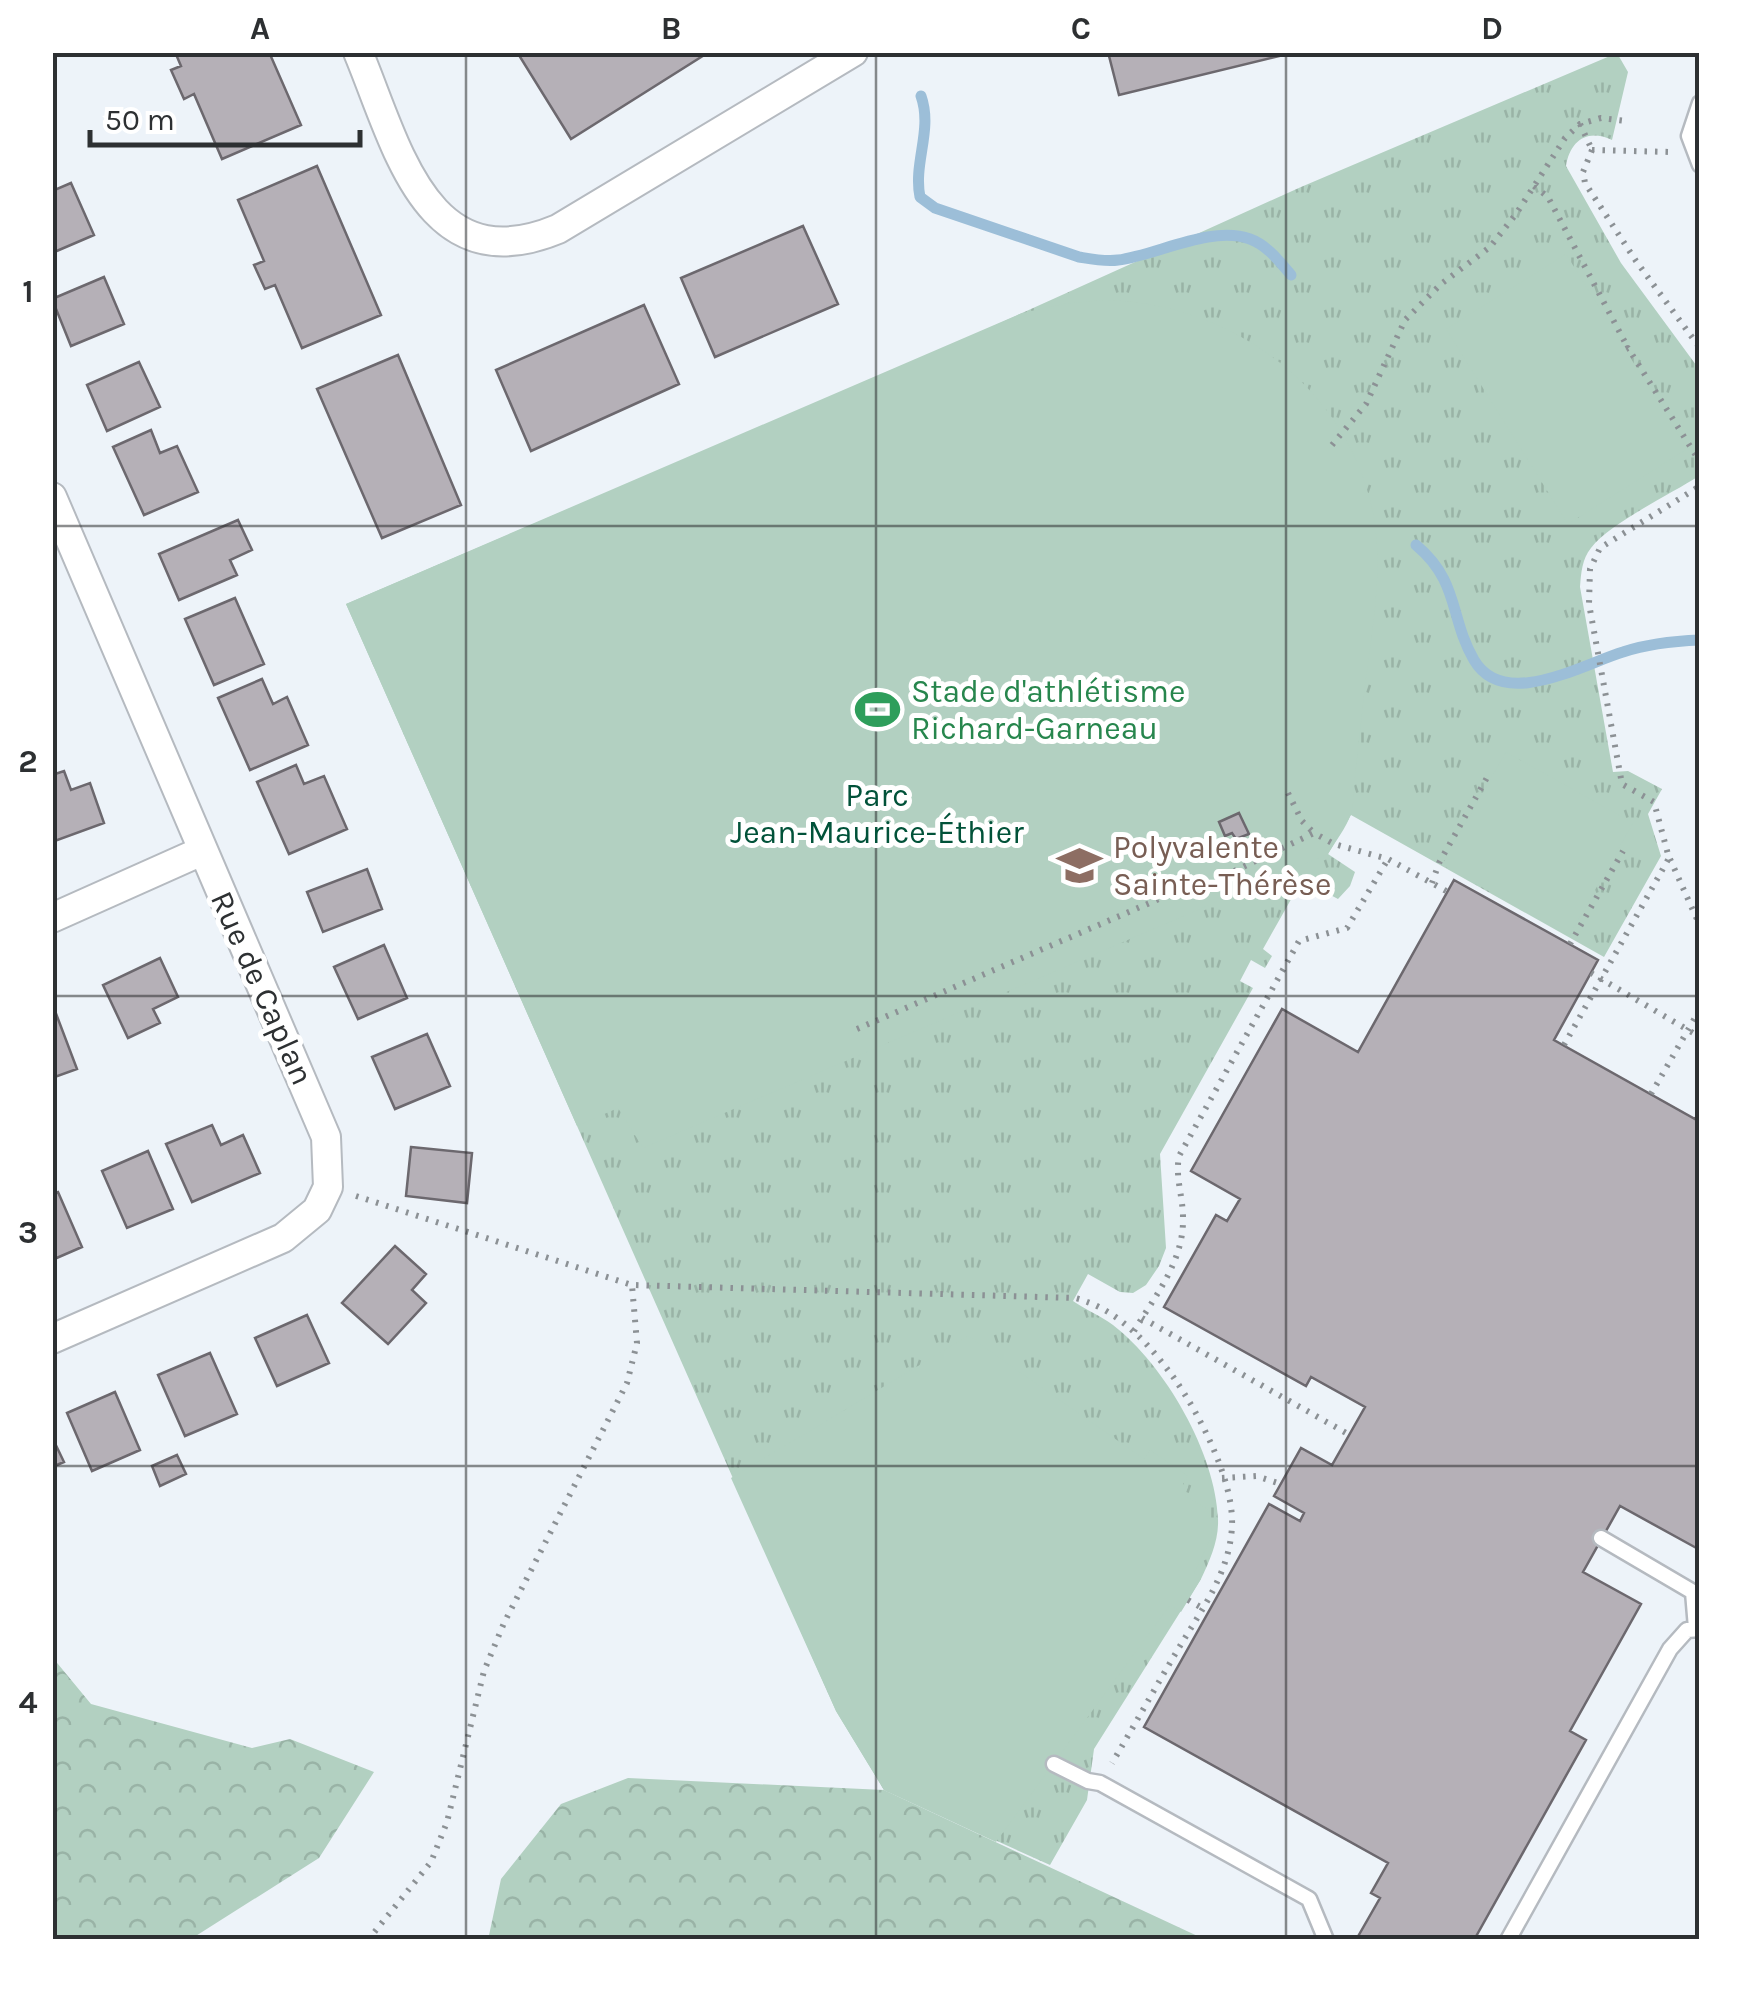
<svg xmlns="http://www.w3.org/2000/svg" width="1752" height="1992" viewBox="0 0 1752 1992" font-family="Karla,sans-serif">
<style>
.grass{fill:url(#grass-tufts)}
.forest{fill:url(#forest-crowns)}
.pitch{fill:#b2d0c1}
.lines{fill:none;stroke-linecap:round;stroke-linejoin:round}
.stream{stroke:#9cbed8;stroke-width:11}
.building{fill:#b5b0b7;stroke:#6c686e;stroke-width:2.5}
.service-casing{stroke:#b5bac0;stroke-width:19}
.minor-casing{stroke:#b5bac0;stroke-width:32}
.path{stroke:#8c9195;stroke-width:6;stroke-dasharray:2.5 8;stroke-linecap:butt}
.service{stroke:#fff;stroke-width:14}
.minor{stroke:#fff;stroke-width:28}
.grid{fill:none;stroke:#2d3032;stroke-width:2.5;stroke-opacity:0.55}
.labels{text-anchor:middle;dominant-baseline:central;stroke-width:10;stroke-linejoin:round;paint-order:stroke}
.leisure-label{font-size:32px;fill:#27864d;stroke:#fff;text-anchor:start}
.park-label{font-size:32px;fill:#015239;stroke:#fff}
.education-label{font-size:32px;fill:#785e54;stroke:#fff;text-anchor:start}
.street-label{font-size:32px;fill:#2d3032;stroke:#fff}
.neatline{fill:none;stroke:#2d3032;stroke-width:4}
.grid-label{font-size:32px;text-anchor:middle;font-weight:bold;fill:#2d3032}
</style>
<defs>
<pattern id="grass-tufts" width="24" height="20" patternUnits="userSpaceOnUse" patternTransform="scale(2.5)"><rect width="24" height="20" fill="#b2d0c1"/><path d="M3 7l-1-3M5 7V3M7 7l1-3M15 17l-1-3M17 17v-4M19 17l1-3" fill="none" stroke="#99b3a6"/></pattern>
<pattern id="forest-crowns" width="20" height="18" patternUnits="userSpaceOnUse" patternTransform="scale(2.5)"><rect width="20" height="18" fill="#b2d0c1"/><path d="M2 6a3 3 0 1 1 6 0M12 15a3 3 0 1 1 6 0" fill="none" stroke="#99b3a6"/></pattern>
</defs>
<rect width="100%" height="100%" fill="#edf3f9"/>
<path class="grass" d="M 1617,53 L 1628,72 L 1612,140 C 1587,128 1570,141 1566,166 L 1621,263 L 1699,369 L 1699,476 C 1671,494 1610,523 1591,548 C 1582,559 1581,573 1580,587 L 1613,772 L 1628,771 L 1662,789 L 1648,814 L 1661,856 L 1604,957 L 1351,815 L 1328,854 L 1355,872 L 1350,886 L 1338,899 L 1302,880 L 1263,949 L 1272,956 L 1265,968 L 1251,960 L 1240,981 L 1253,988 L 1160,1154 L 1166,1248 L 1159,1266 L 1146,1285 L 1133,1293 L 1120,1292 L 1088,1274 L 1073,1301 C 1086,1310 1101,1316 1113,1325 C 1165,1365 1216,1454 1218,1519 C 1219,1540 1210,1560 1201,1579 L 1094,1749 L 1087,1800 L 1050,1865 L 884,1790 L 836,1711 L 346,604 L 936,352 L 1301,187 Z"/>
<path class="forest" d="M 53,1658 L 91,1704 L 252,1748 L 290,1739 L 374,1772 L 319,1858 L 191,1939 L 53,1939 Z
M 628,1778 L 884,1790 L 1204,1939 L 488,1940 L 501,1879 L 561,1804 Z"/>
<path class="pitch" d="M 1566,254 L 1687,449 L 1568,524 L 1446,329 Z
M 1104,300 C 1229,302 1348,386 1373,513 C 1384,570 1372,629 1365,686 C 1362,716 1358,747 1355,777 C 1354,788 1354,803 1351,814 C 1346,828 1335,842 1328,854 L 643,1148 L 618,1108 L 577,1126 L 346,604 L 1022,313 L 1063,304 Z
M 1506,752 L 1633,823 L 1569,936 L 1442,865 Z
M 968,1336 L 1144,1459 L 1150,1450 L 1188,1476 L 1183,1484 L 1188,1487 L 1184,1495 L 1209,1510 L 1212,1536 L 1194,1573 L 1201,1579 L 1181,1612 L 1170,1605 L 996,1842 L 884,1790 L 836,1711 L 731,1478 Z"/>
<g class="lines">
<path class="stream" d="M 921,96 C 933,130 913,163 920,197 L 935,208 L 1079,257 C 1091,259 1106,262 1118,260 C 1157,255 1211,225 1250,239 C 1267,245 1280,262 1291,275
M 1416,545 C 1460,582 1449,617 1474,660 C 1504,711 1583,664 1623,652 C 1647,644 1674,641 1700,640"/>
</g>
<path class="building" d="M 175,52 L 269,52 L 301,125 L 222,159 L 194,94 L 184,99 L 171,70 L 181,66 Z
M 517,52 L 709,52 L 571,139 Z
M 1108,52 L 1282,52 L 1283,55 L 1119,95 Z
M 317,166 L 381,315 L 302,348 L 275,285 L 265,289 L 254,265 L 264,261 L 238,200 Z
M 71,183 L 94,235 L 52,253 L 52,191 Z
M 803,226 L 838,304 L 715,357 L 681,278 Z
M 104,277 L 124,324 L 71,346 L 52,299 Z
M 644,305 L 679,384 L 531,451 L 496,370 Z
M 398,355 L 461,505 L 382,538 L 317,389 Z
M 139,362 L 160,407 L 107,431 L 87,385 Z
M 151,430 L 160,453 L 177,446 L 198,492 L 144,515 L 113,447 Z
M 238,520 L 252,550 L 230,560 L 237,575 L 179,600 L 159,554 Z
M 235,598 L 264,664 L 214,685 L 185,619 Z
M 262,679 L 273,704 L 287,697 L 308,745 L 250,770 L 218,698 Z
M 296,765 L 304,784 L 324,776 L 347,829 L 289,854 L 257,782 Z
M 64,771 L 71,790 L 90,783 L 104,823 L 52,842 L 52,775 Z
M 1239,813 L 1249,834 L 1236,839 L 1232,833 L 1225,836 L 1219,822 Z
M 367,869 L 382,909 L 323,932 L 307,892 Z
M 1454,880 L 1598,960 L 1554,1040 L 1695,1119 L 1700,1110 L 1700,1550 L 1620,1506 L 1583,1572 L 1641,1604 L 1570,1731 L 1586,1740 L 1474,1940 L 1356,1940 L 1380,1898 L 1371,1893 L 1388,1863 L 1144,1727 L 1269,1504 L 1300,1521 L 1304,1513 L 1274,1496 L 1301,1448 L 1332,1465 L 1365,1407 L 1311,1377 L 1306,1386 L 1164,1307 L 1216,1215 L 1227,1221 L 1240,1199 L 1191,1171 L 1282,1009 L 1358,1052 Z
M 384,945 L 407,998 L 358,1019 L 334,967 Z
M 160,958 L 178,997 L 153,1009 L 160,1023 L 128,1038 L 103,985 Z
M 52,1003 L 77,1069 L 52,1078 Z
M 427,1034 L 450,1086 L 395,1109 L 372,1057 Z
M 212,1125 L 221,1145 L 243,1135 L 260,1173 L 192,1202 L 166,1144 Z
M 411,1147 L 472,1153 L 467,1203 L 406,1196 Z
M 148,1151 L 173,1209 L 127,1228 L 102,1171 Z
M 58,1192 L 82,1247 L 52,1260 L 52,1194 Z
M 395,1246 L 426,1274 L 412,1290 L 426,1303 L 388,1344 L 342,1303 Z
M 307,1315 L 329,1363 L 277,1386 L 255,1338 Z
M 210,1353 L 237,1414 L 185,1436 L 158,1375 Z
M 115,1392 L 140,1450 L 92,1471 L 67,1413 Z
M 52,1437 L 64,1462 L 52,1467 Z
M 177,1455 L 186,1474 L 160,1486 L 152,1466 Z"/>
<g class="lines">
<defs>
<path id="service" d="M 1700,103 L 1689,136 L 1700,165
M 1601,1538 L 1693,1592 L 1696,1628
M 1054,1764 L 1088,1781 L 1100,1783 L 1309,1899 L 1326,1940
M 1508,1940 L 1670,1649 L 1687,1630 L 1700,1629"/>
<path id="minor" d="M 358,52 C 397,145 426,284 558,229 L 853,52
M 52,497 L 326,1137 L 328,1187 L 317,1210 L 283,1238 L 52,1339
M 52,918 L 202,851"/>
</defs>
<use href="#service" class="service-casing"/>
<use href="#minor" class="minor-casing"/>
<path class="path" d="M 1580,124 L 1592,150
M 1592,150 L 1583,172 L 1585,183 L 1636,261 L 1700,348
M 1592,150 L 1671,152
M 1534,186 L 1548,197 L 1628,348
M 1626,349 L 1628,348 L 1700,462
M 1332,445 L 1366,404 L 1405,320 L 1441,284 L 1490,247 L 1516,214 L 1565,138 L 1580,124 L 1601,118 L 1626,121
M 1288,793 L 1302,821 L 1314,833
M 1670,859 L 1700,926
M 1432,883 L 1439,863 L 1489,774
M 1570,944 L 1623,851
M 1591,973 L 1700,1037
M 857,1029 L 1203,880 L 1226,875 L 1314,833 L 1334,844 L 1388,859 L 1448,892
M 1564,1045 L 1669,858 L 1654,802 L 1622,784 L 1589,604 L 1590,569 L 1600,548 L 1700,486
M 1651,1094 L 1700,1009
M 356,1196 L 632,1285 L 1075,1298 C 1118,1309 1149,1344 1174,1378 C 1200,1415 1234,1481 1232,1526 C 1230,1573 1200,1612 1177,1651 C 1155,1688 1134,1726 1112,1763
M 1142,1318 L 1348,1434
M 1134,1331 C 1155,1296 1184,1261 1183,1218 C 1183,1196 1175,1178 1179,1156 L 1299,941 L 1347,928 L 1388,859
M 1222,1478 L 1256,1476 L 1281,1484
M 1188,1600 L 1202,1608
M 368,1940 L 431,1862 L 447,1822 L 484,1671 L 504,1623 L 627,1383 L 637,1343 L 632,1285"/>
<use href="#service" class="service"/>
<use href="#minor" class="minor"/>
</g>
<path class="grid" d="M 466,52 L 466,1940M 876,52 L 876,1940M 1286,52 L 1286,1940M 52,526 L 1700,526M 52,996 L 1700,996M 52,1466 L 1700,1466"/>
<defs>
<symbol id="stadium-bare" viewBox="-9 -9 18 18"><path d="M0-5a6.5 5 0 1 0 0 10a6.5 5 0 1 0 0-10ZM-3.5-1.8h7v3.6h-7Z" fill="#2e9e5b" stroke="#fff" stroke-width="2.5" paint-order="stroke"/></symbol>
<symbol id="school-bare" viewBox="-9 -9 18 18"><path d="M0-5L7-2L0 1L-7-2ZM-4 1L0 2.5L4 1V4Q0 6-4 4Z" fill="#8d6e63" stroke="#fff" stroke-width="2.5" paint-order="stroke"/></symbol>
</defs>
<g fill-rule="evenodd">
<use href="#stadium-bare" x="846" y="678" width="63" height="63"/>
<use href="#school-bare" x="1048" y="834" width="63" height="63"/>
</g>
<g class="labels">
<g class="leisure-label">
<text x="911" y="691">Stade d'athlétisme<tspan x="911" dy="37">Richard-Garneau</tspan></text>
</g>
<g class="park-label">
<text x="877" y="795">Parc<tspan x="877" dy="37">Jean-Maurice-Éthier</tspan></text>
</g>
<g class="education-label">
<text x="1113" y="847">Polyvalente<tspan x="1113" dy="37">Sainte-Thérèse</tspan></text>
</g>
<g class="street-label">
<text transform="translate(262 988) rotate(66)">Rue de Caplan</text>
</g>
</g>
<rect width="1752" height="1992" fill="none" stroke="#ffffff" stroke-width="110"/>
<path d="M90 130v15h270v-15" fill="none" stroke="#2d3032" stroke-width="5"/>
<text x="105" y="130" font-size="30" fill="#2d3032" stroke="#ffffff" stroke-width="8" paint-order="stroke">50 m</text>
<rect x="55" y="55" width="1642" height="1882" class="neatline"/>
<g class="grid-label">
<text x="260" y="39">A</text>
<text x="671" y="39">B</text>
<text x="1081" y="39">C</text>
<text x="1492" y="39">D</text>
<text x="28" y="302">1</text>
<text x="28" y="772">2</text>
<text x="28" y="1243">3</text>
<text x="28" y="1713">4</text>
</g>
</svg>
